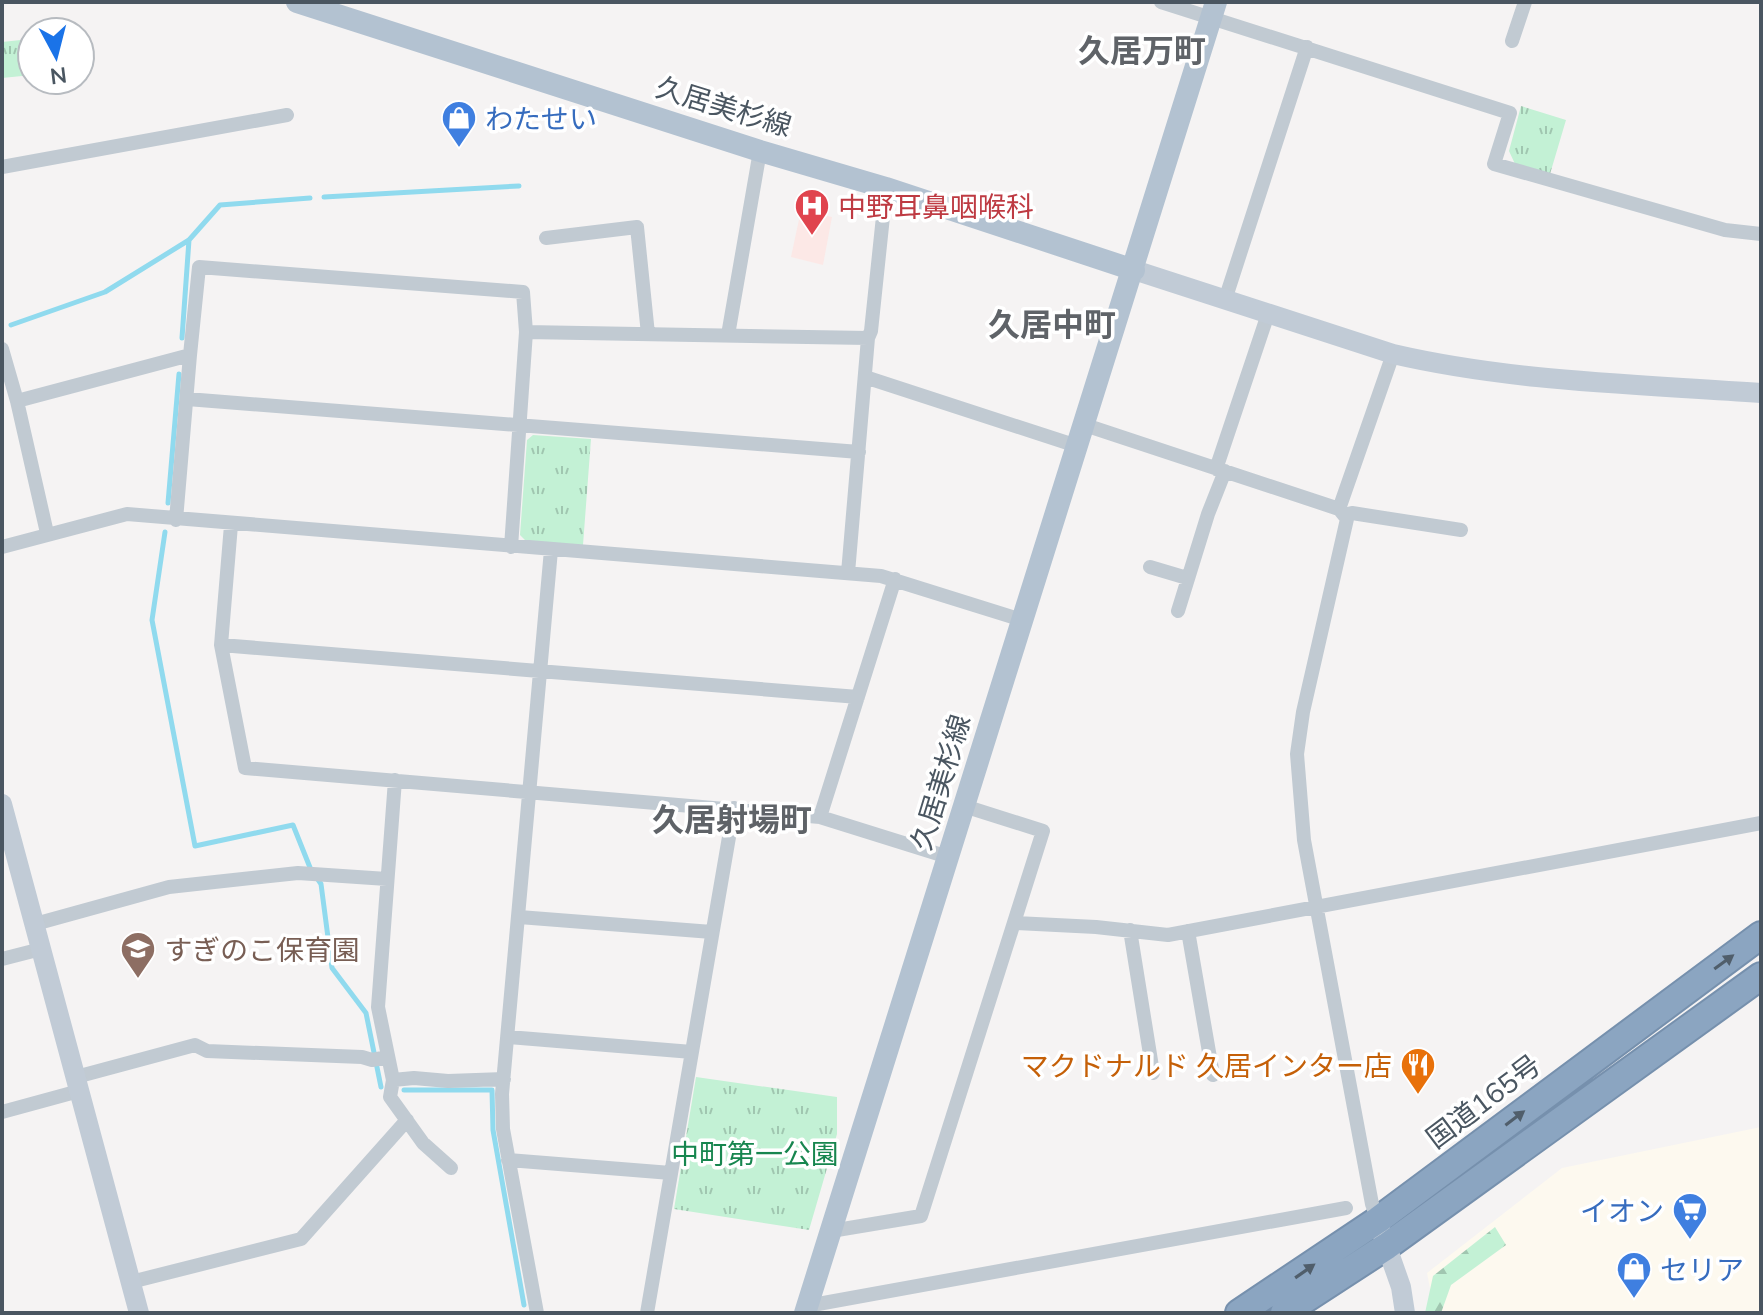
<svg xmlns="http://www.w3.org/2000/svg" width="1763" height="1315" viewBox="0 0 1763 1315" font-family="Mulish,'Noto Sans JP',sans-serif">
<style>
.commercial{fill:#fdf9ef}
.medical{fill:#fce8e6}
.forest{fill:url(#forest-firs)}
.park{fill:url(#park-tufts)}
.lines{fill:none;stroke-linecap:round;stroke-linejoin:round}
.stream{stroke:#90daee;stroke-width:5}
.highway-casing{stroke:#7690ad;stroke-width:30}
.street{stroke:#c1cad2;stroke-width:14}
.secondary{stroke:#c1cbd6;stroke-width:20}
.primary{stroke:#b3c2d1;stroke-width:22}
.highway{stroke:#8ba5c1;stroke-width:26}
.oneway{fill:#505e6b}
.labels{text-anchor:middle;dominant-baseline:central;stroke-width:7;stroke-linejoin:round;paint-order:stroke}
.street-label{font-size:28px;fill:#4a5661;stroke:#fff}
.shop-label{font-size:28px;fill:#366cbe;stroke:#fff;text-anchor:start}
.health-label{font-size:28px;fill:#be3a42;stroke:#fff;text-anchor:start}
.education-label{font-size:28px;fill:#785e54;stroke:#fff;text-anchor:start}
.food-label{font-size:28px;fill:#c56008;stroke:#fff;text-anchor:end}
.park-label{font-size:28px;fill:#17864f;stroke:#fff}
.quarter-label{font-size:32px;font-weight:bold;fill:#5f6368;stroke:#fff}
</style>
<defs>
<pattern id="forest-firs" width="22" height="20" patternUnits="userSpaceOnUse" patternTransform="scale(2)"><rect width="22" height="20" fill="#c3f1d5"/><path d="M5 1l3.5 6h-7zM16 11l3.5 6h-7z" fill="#a0c6b0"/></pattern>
<pattern id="park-tufts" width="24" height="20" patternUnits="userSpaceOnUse" patternTransform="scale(2)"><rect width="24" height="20" fill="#c3f1d5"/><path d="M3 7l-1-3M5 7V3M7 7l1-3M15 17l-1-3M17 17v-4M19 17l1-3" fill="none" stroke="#a0c6b0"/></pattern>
</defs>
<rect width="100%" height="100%" fill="#f5f3f3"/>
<path class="commercial" d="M 1761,1127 L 1761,1313 L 1435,1313 L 1427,1273 L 1562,1168 Z"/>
<path class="medical" d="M 801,210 L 832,217 L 823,265 L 791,257 Z"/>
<path class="forest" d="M 1495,1227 L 1506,1245 L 1451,1285 L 1441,1313 L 1425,1313 L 1433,1276 Z"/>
<path class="park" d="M 30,39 L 32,75 L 2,78 L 2,42 Z
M 1521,106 L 1566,120 L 1550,174 L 1515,164 L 1509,151 Z
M 533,435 L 591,439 L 583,545 L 526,541 L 520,535 L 527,440 Z
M 696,1077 L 837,1097 L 837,1134 L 809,1230 L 674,1209 Z"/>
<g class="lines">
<path class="stream" d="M 324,197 L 519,186
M 11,325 L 105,292 L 189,240 L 220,205 L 310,198
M 182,338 L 189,240
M 168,503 L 179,374
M 165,532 L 152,620 L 195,846 L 293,825 L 311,870
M 317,878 L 321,884 L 332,968 L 366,1013 L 381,1087
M 404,1090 L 492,1090 L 493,1130 L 524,1305"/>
<defs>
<path id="highway" d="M 1239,1313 L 1378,1220 L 1761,935
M 1284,1313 L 1387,1246 L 1761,976"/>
</defs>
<use href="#highway" class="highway-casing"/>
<path class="street" d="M 1161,2 L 1510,113 L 1494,164 L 1725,230 L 1761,234
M 1512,41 L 1525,2
M 2,167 L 287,115
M 546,238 L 637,227 L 648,334
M 1225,300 L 1307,47
M 526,332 L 868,338
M 728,335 L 760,151
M 2,349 L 17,401
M 865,377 L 1077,446
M 187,399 L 859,452
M 1085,425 L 1339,509 L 1347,519 L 1303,712 L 1297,754 L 1304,840 L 1372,1204 L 1378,1220
M 1216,469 L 1268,314
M 1339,509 L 1393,354
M 1344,515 L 1352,513 L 1461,530
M 176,520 L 190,355
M 231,525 L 221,645 L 245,768 L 820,817 L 948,857
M 47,533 L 17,401 L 190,355 L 199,267 L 523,292 L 526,332 L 511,547
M 2,547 L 127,514 L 881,576 L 1022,620
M 1150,567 L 1187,578
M 848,573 L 868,338 L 871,331 L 886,188
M 1178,611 L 1208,514 L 1225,471
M 221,645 L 858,697
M 395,780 L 378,1007 L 393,1080 L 390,1097 L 423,1143 L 451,1168
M 820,817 L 895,579
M 519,917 L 712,932
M 1014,923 L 1096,927 L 1168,935 L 1761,823
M 35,924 L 169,887 L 298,873 L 387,879
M 1130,930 L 1153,1073
M 1188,931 L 1213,1075
M 2,959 L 41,949
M 508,1037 L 692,1052
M 76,1077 L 195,1045 L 207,1051 L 362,1057 L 372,1060 L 388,1057
M 393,1080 L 414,1078 L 448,1081 L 504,1079
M 2,1112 L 79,1091
M 508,1160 L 671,1173
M 831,1231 L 921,1216 L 1043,831 L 964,806
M 131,1282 L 301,1239 L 407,1120
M 807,1306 L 1346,1208
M 537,1313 L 503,1129 L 502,1094 L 551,550
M 647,1313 L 734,808"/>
<path class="secondary" d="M 1134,270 L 1393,354 C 1514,382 1638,384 1761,393
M 2,804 L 139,1313
M 1382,1233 L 1401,1287 L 1405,1313"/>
<path class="primary" d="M 297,2 L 760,151 L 886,188 L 1134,270
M 805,1313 L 1216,2"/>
<use href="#highway" class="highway"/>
</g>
<defs><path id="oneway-solid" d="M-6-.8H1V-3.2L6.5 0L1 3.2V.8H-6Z" transform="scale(2)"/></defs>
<g class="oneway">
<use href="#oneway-solid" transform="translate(1724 962) rotate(-36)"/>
<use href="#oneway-solid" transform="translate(1515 1118) rotate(-37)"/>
<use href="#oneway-solid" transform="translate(1305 1271) rotate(-35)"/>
</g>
<defs>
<symbol id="shop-pin" viewBox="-11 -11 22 30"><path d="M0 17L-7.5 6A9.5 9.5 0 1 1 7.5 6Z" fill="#3f7fe0" stroke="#fff"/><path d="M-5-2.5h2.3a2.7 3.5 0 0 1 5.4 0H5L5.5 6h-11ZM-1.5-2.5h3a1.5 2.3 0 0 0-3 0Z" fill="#fff"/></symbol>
<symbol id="hospital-pin" viewBox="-11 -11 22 30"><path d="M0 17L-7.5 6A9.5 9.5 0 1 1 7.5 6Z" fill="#e0444e" stroke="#fff"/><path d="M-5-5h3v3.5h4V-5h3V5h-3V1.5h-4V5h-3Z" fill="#fff"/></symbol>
<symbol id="school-pin" viewBox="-11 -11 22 30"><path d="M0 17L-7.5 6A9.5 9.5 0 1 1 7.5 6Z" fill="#8d6e63" stroke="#fff"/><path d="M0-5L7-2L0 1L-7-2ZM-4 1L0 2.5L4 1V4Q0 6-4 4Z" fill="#fff"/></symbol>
<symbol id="restaurant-pin" viewBox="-11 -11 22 30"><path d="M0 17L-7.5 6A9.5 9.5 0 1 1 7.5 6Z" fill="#e8710a" stroke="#fff"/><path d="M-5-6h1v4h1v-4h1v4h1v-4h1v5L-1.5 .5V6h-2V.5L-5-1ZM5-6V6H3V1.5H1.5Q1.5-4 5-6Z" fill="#fff"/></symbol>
<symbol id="supermarket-pin" viewBox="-11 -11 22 30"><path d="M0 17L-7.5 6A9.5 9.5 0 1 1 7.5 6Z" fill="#3f7fe0" stroke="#fff"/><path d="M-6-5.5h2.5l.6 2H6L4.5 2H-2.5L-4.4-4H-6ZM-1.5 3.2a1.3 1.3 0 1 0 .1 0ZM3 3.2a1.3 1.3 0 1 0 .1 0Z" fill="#fff"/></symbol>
</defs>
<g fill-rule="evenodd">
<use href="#shop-pin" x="439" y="98" width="40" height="54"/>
<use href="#hospital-pin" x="792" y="186" width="40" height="54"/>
<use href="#school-pin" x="118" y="929" width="40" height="54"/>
<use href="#restaurant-pin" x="1398" y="1045" width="40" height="54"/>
<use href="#supermarket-pin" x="1670" y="1190" width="40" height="54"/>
<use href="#shop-pin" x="1614" y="1249" width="40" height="54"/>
</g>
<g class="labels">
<g class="street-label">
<text transform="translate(724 106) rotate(17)">久居美杉線</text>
<text transform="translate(940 782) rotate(-73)">久居美杉線</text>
<text transform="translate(1483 1101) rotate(-37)">国道165号</text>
</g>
<g class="shop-label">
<text x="485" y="118">わたせい</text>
<text x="1664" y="1210" text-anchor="end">イオン</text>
<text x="1660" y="1269">セリア</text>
</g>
<g class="health-label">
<text x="838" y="206">中野耳鼻咽喉科</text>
</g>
<g class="education-label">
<text x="164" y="949">すぎのこ保育園</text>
</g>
<g class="food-label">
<text x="1392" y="1065">マクドナルド 久居インター店</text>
</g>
<g class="park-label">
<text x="755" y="1153">中町第一公園</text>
</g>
<g class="quarter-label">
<text x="1142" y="50">久居万町</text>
<text x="1052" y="324">久居中町</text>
<text x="732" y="819">久居射場町</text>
</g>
</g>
<rect width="1763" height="1315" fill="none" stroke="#4a5661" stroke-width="8"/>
<g transform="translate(56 56) rotate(173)"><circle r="38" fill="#ffffff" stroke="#b7bbc0" stroke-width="2"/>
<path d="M0-6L14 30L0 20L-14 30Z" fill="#1a73e8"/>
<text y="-12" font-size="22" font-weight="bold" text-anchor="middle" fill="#4a5661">N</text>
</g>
</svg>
